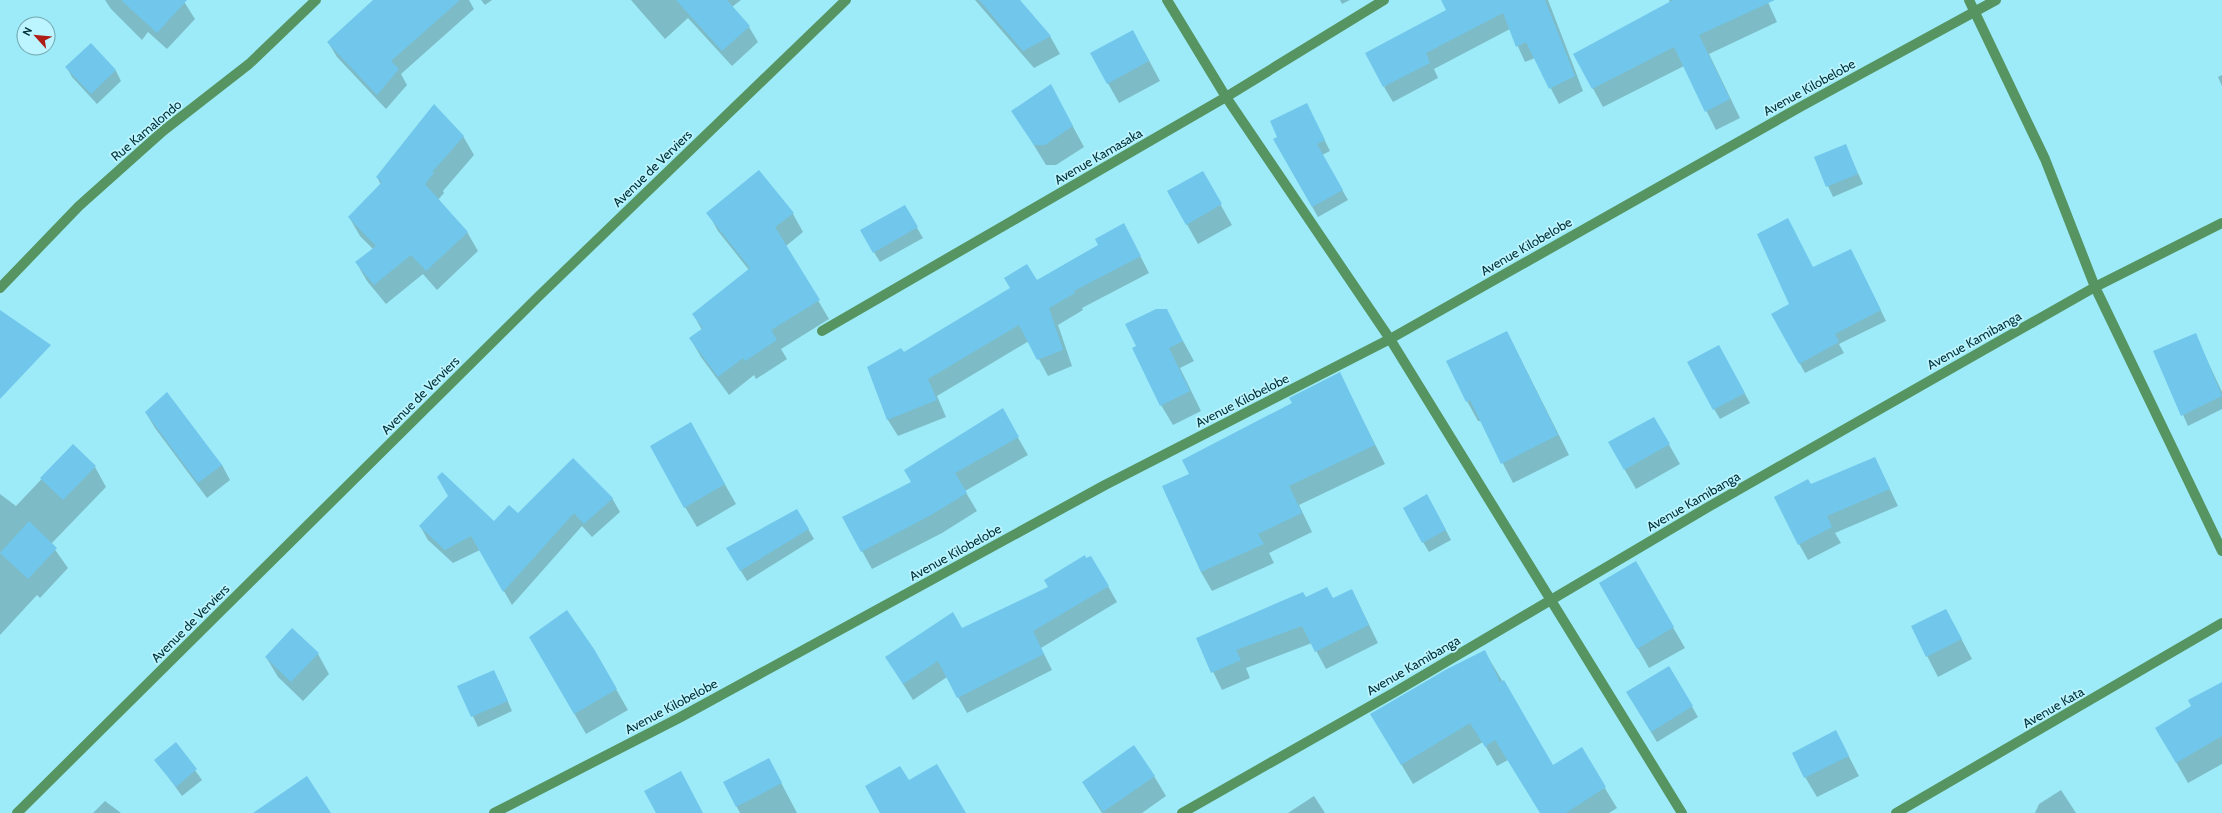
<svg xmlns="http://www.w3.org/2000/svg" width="2222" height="813" viewBox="0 0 2222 813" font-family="Cabin,sans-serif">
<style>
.shadow{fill:#0003}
.building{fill:#71c6ec}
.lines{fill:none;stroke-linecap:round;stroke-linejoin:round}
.minor{stroke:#569562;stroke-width:10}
.labels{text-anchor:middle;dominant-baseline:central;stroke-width:3.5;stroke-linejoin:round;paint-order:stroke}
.street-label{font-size:13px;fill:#003036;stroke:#bcf5ff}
</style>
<rect width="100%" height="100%" fill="#9debf8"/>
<path class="shadow" d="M 105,0 L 183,0 L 195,19 L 167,49 L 148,32 L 142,40 L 111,9 Z
M 374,0 L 469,0 L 474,9 L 401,74 L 407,85 L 386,109 L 337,57 L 328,42 Z
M 481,0 L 492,0 L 485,5 Z
M 631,0 L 741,0 L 732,7 L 749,27 L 758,42 L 732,66 L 688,18 L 665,39 Z
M 975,0 L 1018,0 L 1050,36 L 1060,54 L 1034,68 Z
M 1340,0 L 1350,0 L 1342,4 Z
M 1474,0 L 1548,0 L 1583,91 L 1559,104 L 1535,58 L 1525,62 L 1510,29 L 1434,69 L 1438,78 L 1393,102 L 1384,87 Z
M 1669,0 L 1767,0 L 1777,22 L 1709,54 L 1740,118 L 1716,130 L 1684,66 L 1603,107 L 1575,55 L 1670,3 Z
M 91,44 L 116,71 L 121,81 L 97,104 L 72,77 L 67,68 Z
M 1144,51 L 1160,81 L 1119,103 L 1091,53 Z
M 2222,75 L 2222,86 L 2218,77 Z
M 1051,86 L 1084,147 L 1056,165 L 1046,165 L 1013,111 Z
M 1307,105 L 1330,151 L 1322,155 L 1348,200 L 1318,217 L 1274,140 L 1279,138 Z
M 463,136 L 474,155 L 443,191 L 444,193 L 438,200 L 467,232 L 478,251 L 437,290 L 423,274 L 386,304 L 367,281 L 356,262 L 373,249 L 360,236 L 349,217 L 381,185 L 377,177 Z
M 1845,145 L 1863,184 L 1833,197 L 1815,158 Z
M 1202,172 L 1232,225 L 1198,244 L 1168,191 Z
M 904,206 L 923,238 L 880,262 L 861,231 Z
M 708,213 L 793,214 L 803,232 L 786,246 L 829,319 L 781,349 L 787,359 L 756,379 L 754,375 L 729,395 L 701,357 L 690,338 L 702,330 L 693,314 L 749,270 L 718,231 Z
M 1124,224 L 1149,273 L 1082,308 L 1083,310 L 1058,325 L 1072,366 L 1048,376 L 1029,341 L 937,396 L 946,417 L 898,436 L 888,420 L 868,368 L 903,353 L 1037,281 L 1099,245 Z
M 1856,260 L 1886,321 L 1839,344 L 1844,353 L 1805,373 L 1800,364 L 1790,304 L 1813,268 Z
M 1166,310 L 1194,361 L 1180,368 L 1201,411 L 1173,425 L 1161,405 L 1137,346 Z
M 1507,332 L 1569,455 L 1513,483 L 1481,421 L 1478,421 L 1467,401 Z
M 2195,334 L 2222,392 L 2222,409 L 2188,426 L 2155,352 Z
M 1724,356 L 1750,403 L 1720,419 L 1714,409 Z
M 1339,373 L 1385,464 L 1299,505 L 1312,532 L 1269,553 L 1274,563 L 1212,591 L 1201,572 L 1163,487 L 1190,474 Z
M 1002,410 L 1028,455 L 965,491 L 977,511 L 942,533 L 872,569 L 862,551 L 913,483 Z
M 146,413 L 222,465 L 230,480 L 207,498 L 155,428 Z
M 1654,418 L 1680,464 L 1636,489 L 1609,443 Z
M 702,444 L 736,504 L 697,527 L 685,507 Z
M 73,446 L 95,467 L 106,487 L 51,544 L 68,568 L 40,598 L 37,595 L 0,635 L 0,494 L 16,506 Z
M 1875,458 L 1898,506 L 1835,533 L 1841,543 L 1808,560 L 1799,544 L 1811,485 Z
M 449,496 L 494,522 L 518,514 L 612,498 L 620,512 L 592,537 L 582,526 L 512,605 L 480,550 L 453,563 L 428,540 L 420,526 Z
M 1433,506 L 1451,540 L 1429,552 L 1423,542 Z
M 797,510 L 814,539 L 747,581 L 733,558 Z
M 1635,562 L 1685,648 L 1649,668 L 1600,583 Z
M 1108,586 L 1117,602 L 1041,648 L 1052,670 L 967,713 L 947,677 L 913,700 L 896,673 L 962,629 Z
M 1352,590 L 1378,643 L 1326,669 L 1312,643 L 1246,668 L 1250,678 L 1222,690 L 1197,639 L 1306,598 L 1334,599 Z
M 1946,610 L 1972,659 L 1938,677 L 1912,627 Z
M 530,637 L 593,649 L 628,710 L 586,734 Z
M 1485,652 L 1553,766 L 1581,749 L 1617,808 L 1609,813 L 1541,813 L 1508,760 L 1497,766 L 1483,742 L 1413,784 L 1383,734 Z
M 318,654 L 329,674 L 303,701 L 278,677 L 266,657 Z
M 1669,667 L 1698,717 L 1657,742 L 1633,702 Z
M 499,681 L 512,711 L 478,727 L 459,687 Z
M 2222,684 L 2222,764 L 2188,783 L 2157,729 L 2192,707 Z
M 1836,732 L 1859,776 L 1817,797 L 1805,777 Z
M 176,744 L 202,780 L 182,796 L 156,760 Z
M 777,775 L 797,813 L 740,813 L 724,782 Z
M 1154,776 L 1166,796 L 1142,813 L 1102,813 L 1083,783 Z
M 2061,790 L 2076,813 L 2035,813 L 2039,804 Z
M 1314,796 L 1325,813 L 1288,813 Z
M 105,801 L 121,813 L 93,813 Z"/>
<path class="building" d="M 121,0 L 187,0 L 157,33 Z
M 373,0 L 460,0 L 391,61 L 399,69 L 377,95 L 327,42 Z
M 676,0 L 727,0 L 750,26 L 722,51 Z
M 979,0 L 1020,0 L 1051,36 L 1023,51 Z
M 1441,0 L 1545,0 L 1575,76 L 1549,89 L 1526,42 L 1516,47 L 1503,13 L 1426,53 L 1430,63 L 1383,87 L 1365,53 L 1446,10 Z
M 1673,0 L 1775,0 L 1699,35 L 1730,99 L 1705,112 L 1674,47 L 1592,89 L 1573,54 Z
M 1133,30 L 1149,61 L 1107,84 L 1090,53 Z
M 91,43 L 116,70 L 91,94 L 65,67 Z
M 1051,84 L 1073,126 L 1045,145 L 1034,145 L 1011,111 Z
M 1307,103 L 1325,140 L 1317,144 L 1343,190 L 1312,207 L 1273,139 L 1277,137 L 1270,121 Z
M 434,104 L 464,136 L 432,172 L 434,173 L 425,184 L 468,232 L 426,271 L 411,255 L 374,285 L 355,262 L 376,246 L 348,217 L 382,182 L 376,177 Z
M 1846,144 L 1858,174 L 1826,187 L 1814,157 Z
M 759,170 L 794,213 L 775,227 L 820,300 L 771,330 L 777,340 L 745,361 L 743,358 L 718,377 L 689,338 L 703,328 L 692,314 L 750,268 L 706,213 Z
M 1203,171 L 1222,204 L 1186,225 L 1167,191 Z
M 905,205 L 918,227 L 873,253 L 860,230 Z
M 1788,218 L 1813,267 L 1851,249 L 1881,310 L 1835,334 L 1839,342 L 1799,364 L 1771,314 L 1789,304 L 1757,234 Z
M 1124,223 L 1141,256 L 1074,291 L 1075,293 L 1049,308 L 1063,350 L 1037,360 L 1019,325 L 928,379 L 937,400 L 887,420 L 867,367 L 901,348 L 904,352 L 1010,288 L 1004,278 L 1027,264 L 1037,280 L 1098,245 L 1095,239 Z
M 1156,309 L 1167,309 L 1183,341 L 1169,348 L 1190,391 L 1160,406 L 1132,348 L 1136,346 L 1125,324 Z
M 0,310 L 51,345 L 0,399 Z
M 1507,331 L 1558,435 L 1501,464 L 1470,400 L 1466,402 L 1446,361 Z
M 2196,333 L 2222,396 L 2181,416 L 2153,351 Z
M 1719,345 L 1745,393 L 1713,410 L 1687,362 Z
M 1340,372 L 1375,445 L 1289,486 L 1302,513 L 1258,534 L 1264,544 L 1201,572 L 1162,486 L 1189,474 L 1182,460 L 1292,403 L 1289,398 Z
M 167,392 L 222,465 L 198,483 L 145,412 Z
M 1003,408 L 1019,437 L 955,473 L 967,493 L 931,515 L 861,552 L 842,517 L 911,482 L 904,470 Z
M 1654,417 L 1670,444 L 1624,470 L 1608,442 Z
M 691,422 L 725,484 L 684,508 L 650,446 Z
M 73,444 L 96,466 L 63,500 L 40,478 Z
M 1875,457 L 1890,489 L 1827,516 L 1832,527 L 1798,545 L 1774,497 L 1808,479 L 1811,484 Z
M 573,458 L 613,498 L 584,524 L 574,513 L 503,592 L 471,536 L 445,550 L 419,526 L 448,496 L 437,477 L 442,472 L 494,521 L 509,505 L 518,513 Z
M 1427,494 L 1446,530 L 1422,543 L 1403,508 Z
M 797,509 L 809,529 L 740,571 L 726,548 Z
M 29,521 L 57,548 L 28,579 L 0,553 Z
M 1085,555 L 1086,558 L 1091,556 L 1109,586 L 1033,631 L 1044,654 L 957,698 L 938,661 L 903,684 L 885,657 L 953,612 L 962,628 L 1048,587 L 1044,580 Z
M 1636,561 L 1674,627 L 1637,649 L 1599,583 Z
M 1327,587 L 1333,598 L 1352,589 L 1369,625 L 1315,652 L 1302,626 L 1236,650 L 1241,660 L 1211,673 L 1196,638 L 1291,597 L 1303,592 L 1306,597 Z
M 1946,609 L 1962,639 L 1926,657 L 1911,626 Z
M 567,610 L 594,649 L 617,689 L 574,714 L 529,637 Z
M 292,628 L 319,653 L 291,682 L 265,657 Z
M 1485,650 L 1500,682 L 1504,680 L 1553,765 L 1582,747 L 1606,787 L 1566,813 L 1540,813 L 1495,740 L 1485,747 L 1470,723 L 1401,765 L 1370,714 L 1447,669 Z
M 1669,666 L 1693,706 L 1651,732 L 1626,692 Z
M 494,670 L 508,701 L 471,717 L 457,686 Z
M 2222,682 L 2222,736 L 2176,763 L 2155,728 L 2191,706 L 2188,700 Z
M 1836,730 L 1849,756 L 1804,778 L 1792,753 Z
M 176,742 L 197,769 L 176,787 L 154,760 Z
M 1134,745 L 1155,776 L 1103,812 L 1082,782 Z
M 769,758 L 782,783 L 736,807 L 723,782 Z
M 937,764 L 966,813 L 880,813 L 865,786 L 900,766 L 909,780 Z
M 681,771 L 703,813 L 656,813 L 644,791 Z
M 307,776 L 331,813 L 253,813 Z"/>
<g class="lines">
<path class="minor" d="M 1167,0 L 1226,97 L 1390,339 L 1682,813
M 1969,0 L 2045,159 L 2095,287 L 2222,551
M 0,288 L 79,206 L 163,131 L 249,64 L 316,0
M 822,331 L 1226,97 L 1384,0
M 17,813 L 540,295 L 846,0
M 494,813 L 679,718 L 1105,485 L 1390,339 L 1802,106 L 1996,0
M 1182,813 L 1395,692 L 1710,506 L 1982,351 L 2095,287 L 2222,223
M 1896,813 L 2222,623"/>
</g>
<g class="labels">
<g class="street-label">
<text transform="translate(1809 87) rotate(-29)">Avenue Kilobelobe</text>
<text transform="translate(146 130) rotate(-40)">Rue Kamalondo</text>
<text transform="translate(1098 156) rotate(-30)">Avenue Kamasaka</text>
<text transform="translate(652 168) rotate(-44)">Avenue de Verviers</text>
<text transform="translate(1526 246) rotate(-30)">Avenue Kilobelobe</text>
<text transform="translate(1974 340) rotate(-29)">Avenue Kamibanga</text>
<text transform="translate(420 395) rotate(-45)">Avenue de Verviers</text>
<text transform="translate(1242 400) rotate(-27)">Avenue Kilobelobe</text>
<text transform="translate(1693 501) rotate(-30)">Avenue Kamibanga</text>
<text transform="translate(955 552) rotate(-29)">Avenue Kilobelobe</text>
<text transform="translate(190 623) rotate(-45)">Avenue de Verviers</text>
<text transform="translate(1413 665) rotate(-30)">Avenue Kamibanga</text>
<text transform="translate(671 706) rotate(-28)">Avenue Kilobelobe</text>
<text transform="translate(2053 707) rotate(-30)">Avenue Kata</text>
</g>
</g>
<g transform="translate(36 36) rotate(297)"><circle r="19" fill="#bcf5ff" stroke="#71a6af"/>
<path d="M0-3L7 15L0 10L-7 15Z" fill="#ae1d16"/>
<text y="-6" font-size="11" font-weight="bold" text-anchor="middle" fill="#003036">N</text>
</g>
</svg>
